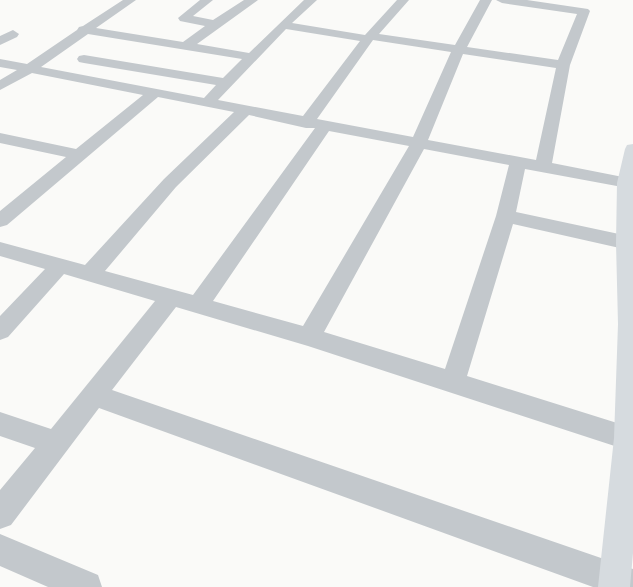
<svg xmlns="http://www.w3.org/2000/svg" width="633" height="587" viewBox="0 0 633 587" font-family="'Noto Sans',sans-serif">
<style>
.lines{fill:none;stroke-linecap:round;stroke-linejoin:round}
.street{fill:#c3c8cc;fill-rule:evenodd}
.secondary{fill:#d6dbdf;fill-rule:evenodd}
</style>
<rect width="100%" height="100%" fill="#fafaf8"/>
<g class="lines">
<path class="street" d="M 123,0 L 136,0 L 96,28 L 183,42 L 205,26 L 180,21 L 178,18 L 200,0 L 213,0 L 193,16 L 213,20 L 244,0 L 258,0 L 197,44 L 249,53 L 304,0 L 317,0 L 292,23 L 365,35 L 397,0 L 409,0 L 379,34 L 455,45 L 480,0 L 492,0 L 467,47 L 558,60 L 577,14 L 502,3 L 496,0 L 527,0 L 588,9 L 590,11 L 570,65 L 552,163 L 633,179 L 633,189 L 525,169 L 516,212 L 633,237 L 633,251 L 513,224 L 467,376 L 633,428 L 633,452 L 308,346 L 176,307 L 112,390 L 633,569 L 633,587 L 593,587 L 99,408 L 11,525 L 0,529 L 0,490 L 35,448 L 0,436 L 0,412 L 51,429 L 155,301 L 64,274 L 8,337 L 0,340 L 0,316 L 45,269 L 0,256 L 0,242 L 85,265 L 164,179 L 234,112 L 158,97 L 7,225 L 0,227 L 0,211 L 66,157 L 0,143 L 0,133 L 76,149 L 143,95 L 32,73 L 0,90 L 0,80 L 17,70 L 0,67 L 0,59 L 27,64 L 77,30 L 79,27 L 83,26 ZM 286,29 L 360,41 L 303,116 L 218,100 ZM 88,34 L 242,59 L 223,78 L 84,55 L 79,56 L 77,59 L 79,62 L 84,63 L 216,85 L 204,98 L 41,67 ZM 373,40 L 451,52 L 413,137 L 317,119 ZM 463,54 L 556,68 L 536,160 L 428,140 ZM 249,115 L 306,128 L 315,128 L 193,295 L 105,271 L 176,187 ZM 329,131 L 409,146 L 303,326 L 213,301 ZM 424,149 L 509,165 L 496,216 L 445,369 L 324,332 Z
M 13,30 L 19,34 L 17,37 L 0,45 L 0,36 Z
M 0,534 L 98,575 L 102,587 L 48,587 L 0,566 Z"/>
<path class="secondary" d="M 633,144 L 633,553 L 630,587 L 598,587 L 614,438 L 618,324 L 616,243 L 617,183 L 625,149 L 627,145 Z"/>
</g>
</svg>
